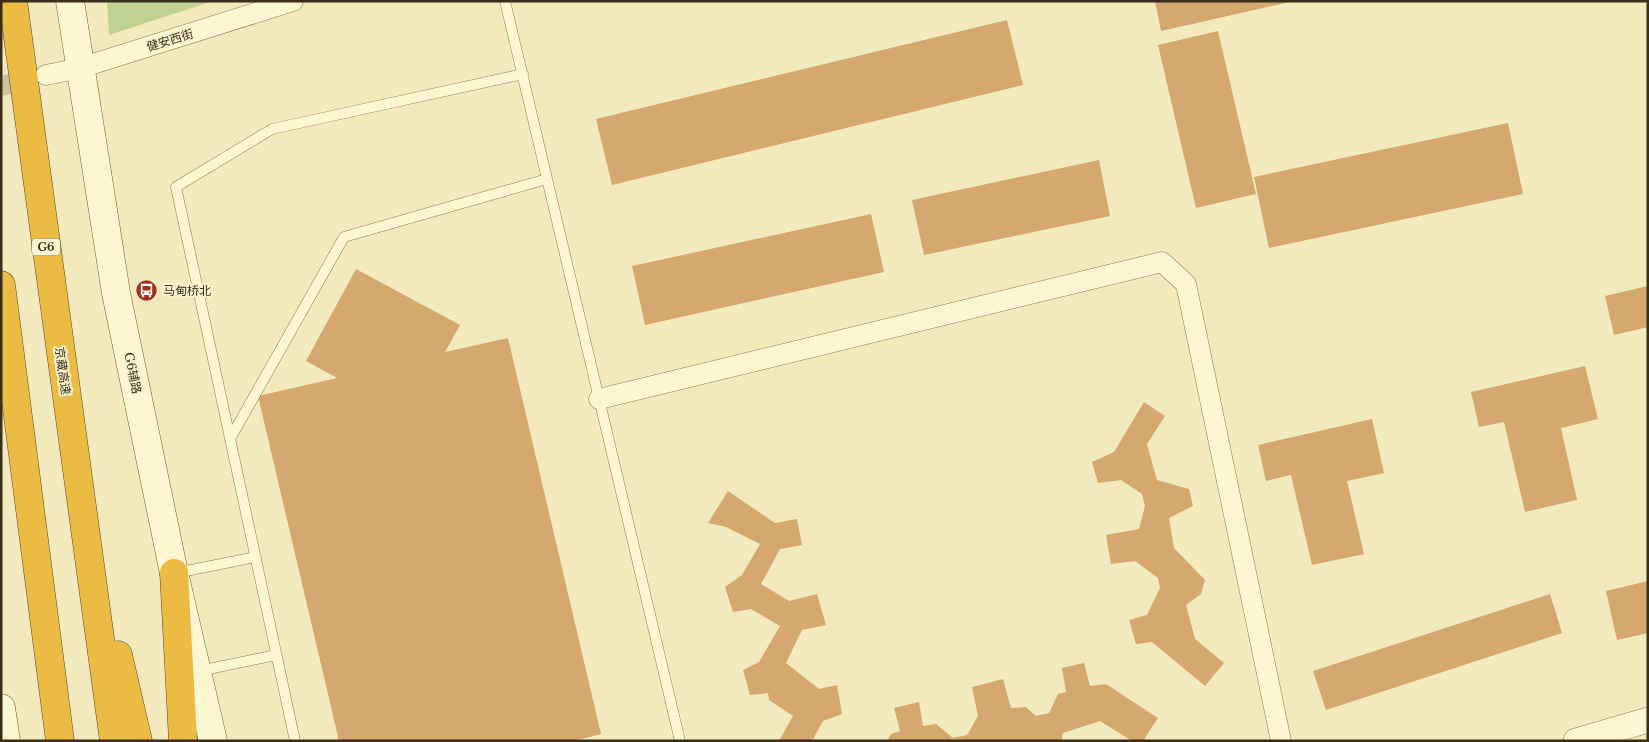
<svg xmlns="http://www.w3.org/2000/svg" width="1649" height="742" viewBox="0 0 1649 742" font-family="'Libre Baskerville','Noto Sans SC',serif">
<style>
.green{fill:#c0d190}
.building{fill:#d5a86f}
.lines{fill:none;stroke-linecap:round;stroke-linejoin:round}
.minor-tunnel{stroke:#cdc49d;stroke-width:20;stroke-dasharray:20 10;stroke-linecap:butt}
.service-casing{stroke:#8c7a54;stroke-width:11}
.minor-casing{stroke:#8c7a54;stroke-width:21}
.tertiary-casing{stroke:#8c7a54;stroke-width:26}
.secondary-casing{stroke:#6e5b38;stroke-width:29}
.motorway-casing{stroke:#594729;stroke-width:29}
.service{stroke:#fcf6d1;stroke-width:10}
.minor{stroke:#fcf6d1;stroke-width:20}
.tertiary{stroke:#fcf6d1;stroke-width:25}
.secondary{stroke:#fcf6d1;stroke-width:28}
.motorway{stroke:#ecbb44;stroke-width:28}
.labels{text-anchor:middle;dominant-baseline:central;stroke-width:4;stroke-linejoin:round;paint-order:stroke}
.shield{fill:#f9f3ce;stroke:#736951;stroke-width:1}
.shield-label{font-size:11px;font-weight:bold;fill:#3a2e1b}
.street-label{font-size:12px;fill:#3a2e1b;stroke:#f9f3ce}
.poi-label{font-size:12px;fill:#3a2e1b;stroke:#f9f3ce;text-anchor:start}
</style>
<rect width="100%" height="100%" fill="#f2eabd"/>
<path class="green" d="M 107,1 L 213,1 L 109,35 Z"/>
<path class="building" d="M 1155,1 L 1290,1 L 1290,2 L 1161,31 Z
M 1007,20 L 1023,85 L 612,185 L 596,119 Z
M 1218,31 L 1256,194 L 1196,208 L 1158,45 Z
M 1508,123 L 1523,194 L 1269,248 L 1254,177 Z
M 1099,160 L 1110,216 L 924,255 L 912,200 Z
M 871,214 L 884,272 L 645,325 L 632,266 Z
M 356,269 L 460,325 L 445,352 L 508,338 L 601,734 L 574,741 L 339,741 L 258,396 L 337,378 L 306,361 Z
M 1648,286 L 1648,327 L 1614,335 L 1605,296 Z
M 1585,366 L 1598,419 L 1561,428 L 1577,500 L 1525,512 L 1504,422 L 1479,427 L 1471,392 Z
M 1144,402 L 1165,416 L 1147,444 L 1157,480 L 1189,489 L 1193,506 L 1169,518 L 1174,548 L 1205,580 L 1201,594 L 1186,605 L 1195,639 L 1224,663 L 1205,686 L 1152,642 L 1136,644 L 1129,620 L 1147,615 L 1160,588 L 1158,578 L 1135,561 L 1111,564 L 1106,535 L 1139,529 L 1145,506 L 1142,494 L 1121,480 L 1098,483 L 1092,462 L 1114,452 Z
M 1372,419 L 1384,473 L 1347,481 L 1364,554 L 1312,565 L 1291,475 L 1266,481 L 1258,445 Z
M 728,491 L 775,523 L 797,519 L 802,545 L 780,549 L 761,584 L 789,601 L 817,594 L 826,625 L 802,630 L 786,663 L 819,689 L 837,685 L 842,714 L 823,721 L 812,741 L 779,741 L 793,716 L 769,700 L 768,693 L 750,695 L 743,670 L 759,662 L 780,626 L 751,609 L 733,612 L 725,587 L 742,575 L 760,544 L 726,527 L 708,523 Z
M 1648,581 L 1648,633 L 1617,640 L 1606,591 Z
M 1550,594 L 1562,633 L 1326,710 L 1313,671 Z
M 1084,663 L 1090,686 L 1106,684 L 1158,718 L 1143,741 L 1132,741 L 1100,721 L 1063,733 L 1061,741 L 887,741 L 891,734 L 900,731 L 894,708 L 919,702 L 923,726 L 936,724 L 953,738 L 967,735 L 978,716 L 972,687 L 1003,679 L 1011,708 L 1026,707 L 1036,716 L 1049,713 L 1058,694 L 1066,692 L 1062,668 Z"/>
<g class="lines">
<path class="minor-tunnel" d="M 1,86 L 37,77"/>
<defs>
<path id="service" d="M 505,1 L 680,741
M 230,439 L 344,237 L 547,179
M 176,573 L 256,557
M 199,671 L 276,655
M 295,741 L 176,187 L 272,129 L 523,74"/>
<path id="minor" d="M 46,75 L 80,68 L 293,1
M 599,399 L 1162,262 L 1186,284 L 1281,741"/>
<path id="tertiary" d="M 1576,741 L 1648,720"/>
<path id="secondary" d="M 70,1 L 116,293 L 174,573 L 213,741
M 1,708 L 6,741"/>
<path id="motorway" d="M 13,1 L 114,741
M 1,285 L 60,741
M 174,573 L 183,741
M 118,655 L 138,741"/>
</defs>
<use href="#service" class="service-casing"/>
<use href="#minor" class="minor-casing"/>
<use href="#tertiary" class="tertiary-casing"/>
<use href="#secondary" class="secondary-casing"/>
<use href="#motorway" class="motorway-casing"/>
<use href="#service" class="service"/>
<use href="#minor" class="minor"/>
<use href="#tertiary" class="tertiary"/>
<use href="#secondary" class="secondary"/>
<use href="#motorway" class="motorway"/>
</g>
<defs>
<symbol id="bus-disc" viewBox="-11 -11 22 22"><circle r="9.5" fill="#a1311e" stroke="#f9f3ce"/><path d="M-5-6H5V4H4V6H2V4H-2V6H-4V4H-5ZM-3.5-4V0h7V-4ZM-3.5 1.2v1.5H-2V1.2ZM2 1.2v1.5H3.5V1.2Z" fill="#fff"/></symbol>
</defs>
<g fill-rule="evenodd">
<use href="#bus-disc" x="134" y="278" width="25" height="25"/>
</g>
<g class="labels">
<rect class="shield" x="32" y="238.5" width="28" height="17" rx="4"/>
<g class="shield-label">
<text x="46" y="247">G6</text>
</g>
<g class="street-label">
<text transform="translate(170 40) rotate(-17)">健安西街</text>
<text transform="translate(63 371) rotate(82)">京藏高速</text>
<text transform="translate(133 373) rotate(78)">G6辅路</text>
</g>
<g class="poi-label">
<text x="163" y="290">马甸桥北</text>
</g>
</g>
<rect width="1649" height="742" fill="none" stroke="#3a2e1b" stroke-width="5"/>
</svg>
